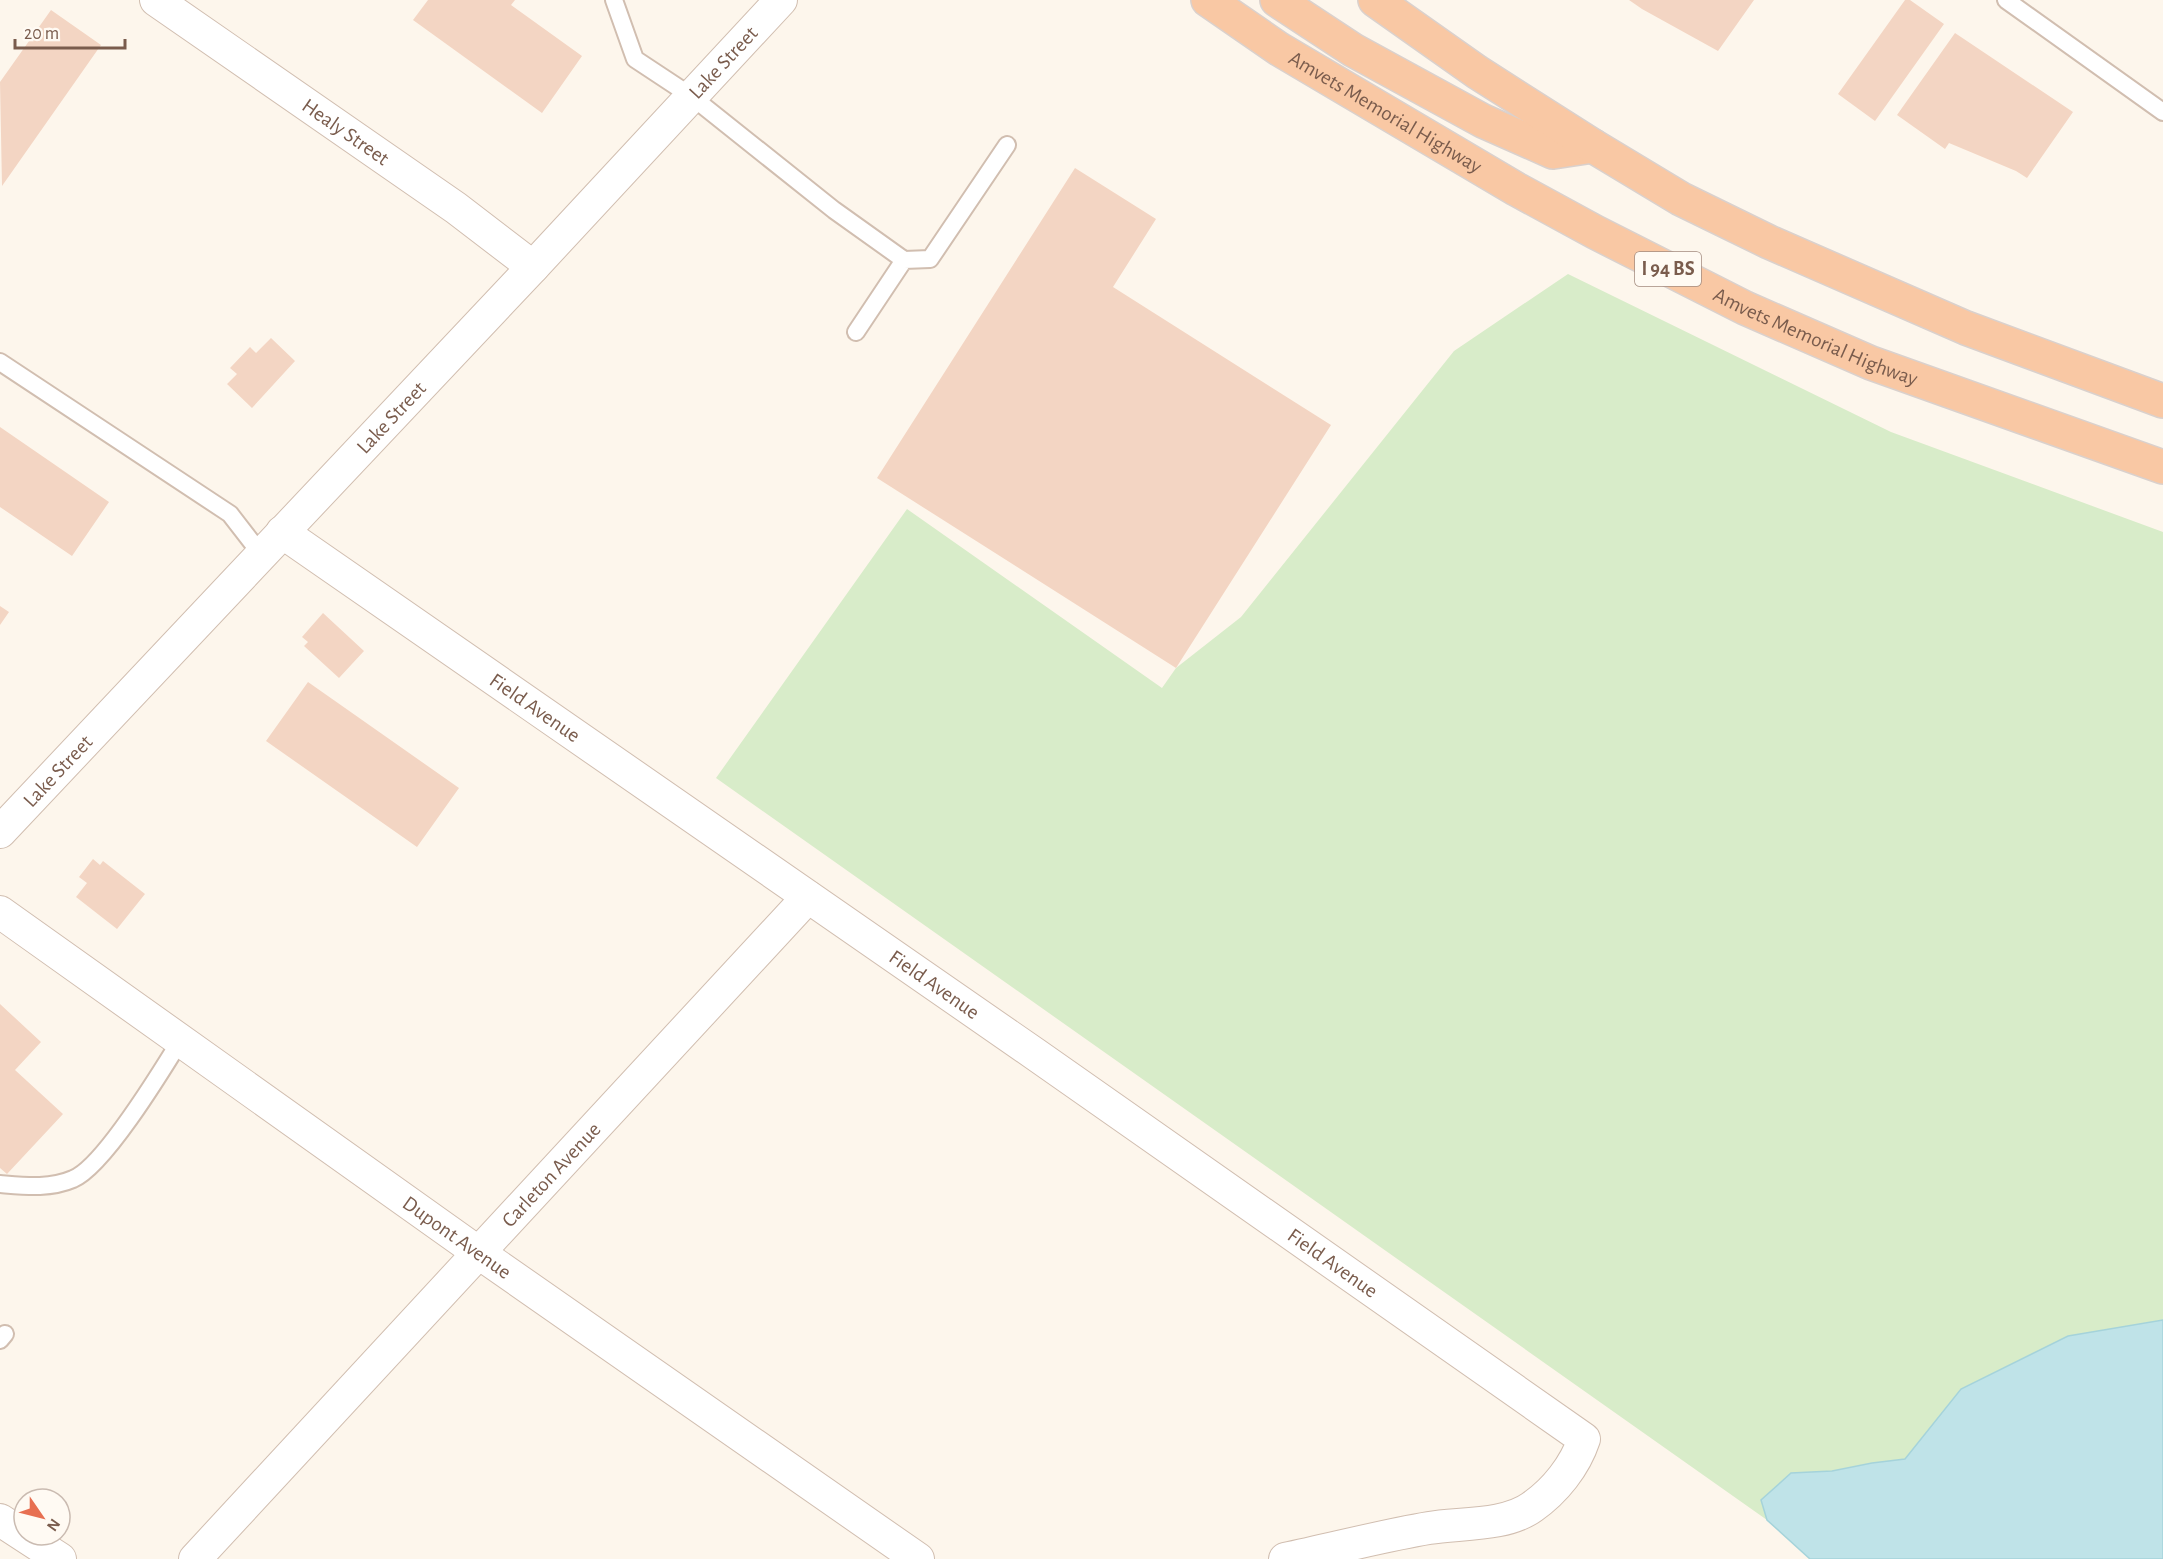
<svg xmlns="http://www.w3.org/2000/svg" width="2163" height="1559" viewBox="0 0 2163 1559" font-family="'Alegreya Sans',sans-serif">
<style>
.green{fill:#d8ecc9}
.water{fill:#bfe3e8;stroke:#a5d3da;stroke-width:1.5}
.building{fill:#f3d5c3}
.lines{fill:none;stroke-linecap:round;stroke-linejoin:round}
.service-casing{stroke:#d1beb0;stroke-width:20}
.minor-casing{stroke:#d1beb0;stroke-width:34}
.trunk-casing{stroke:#dad1cd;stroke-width:36}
.service{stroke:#fff;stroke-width:16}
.minor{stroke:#fff;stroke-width:32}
.trunk{stroke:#f9c8a4;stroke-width:33}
.labels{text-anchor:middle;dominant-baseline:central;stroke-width:6;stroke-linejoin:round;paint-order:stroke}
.shield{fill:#fffaf3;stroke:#a28b7f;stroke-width:1.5}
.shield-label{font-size:20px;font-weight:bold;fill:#7a5c4d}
.street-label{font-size:21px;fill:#7a5c4d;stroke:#fffaf3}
</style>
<rect width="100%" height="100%" fill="#fdf6ec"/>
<path class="green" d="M 1568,274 L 1891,432 L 2163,532 L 2163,1320 L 2068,1336 L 1961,1389 L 1905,1459 L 1872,1463 L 1832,1471 L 1791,1474 L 1762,1500 L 1767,1520 L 716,778 L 907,509 L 1162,688 L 1176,668 L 1241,617 L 1454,351 Z"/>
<path class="water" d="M 2163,1320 L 2163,1559 L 1810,1559 L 1767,1520 L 1761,1500 L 1791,1473 L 1832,1471 L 1872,1463 L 1905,1459 L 1961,1389 L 2068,1336 Z"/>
<path class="building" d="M 428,0 L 515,0 L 511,5 L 582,56 L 542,113 L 413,20 Z
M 1629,0 L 1754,0 L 1718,51 L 1642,9 Z
M 1905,0 L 1910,0 L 1944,24 L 1875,121 L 1838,94 Z
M 51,10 L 101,45 L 2,186 L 0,82 Z
M 1955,33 L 2073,112 L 2027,178 L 2016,171 L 1949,143 L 1945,149 L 1897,115 Z
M 1075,168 L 1156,219 L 1113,287 L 1331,425 L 1176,668 L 877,478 Z
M 271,338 L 295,361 L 252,408 L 227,384 L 237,374 L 230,368 L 250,347 L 256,353 Z
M 0,427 L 109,502 L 72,556 L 0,507 Z
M 0,606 L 9,612 L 0,625 Z
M 323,613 L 364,651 L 339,678 L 304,646 L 308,642 L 302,637 Z
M 308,682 L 459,788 L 417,847 L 266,741 Z
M 93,859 L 100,865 L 103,861 L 145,894 L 117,929 L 76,897 L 87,883 L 79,877 Z
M 0,1004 L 41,1042 L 15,1070 L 63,1114 L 7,1174 L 0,1168 Z"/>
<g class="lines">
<defs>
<path id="service" d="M 614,0 L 635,59 L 691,96 L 834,210 L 904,260 L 930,259 L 1007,145
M 2006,0 L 2163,112
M 856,332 L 904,260
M 0,362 L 230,514 L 261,554
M 0,1184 C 25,1186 50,1189 73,1179 C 103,1167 161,1072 180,1041
M 0,1340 L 5,1334"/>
<g id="minor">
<path id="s1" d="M 156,0 L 456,208 L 533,267"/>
<path id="s2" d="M 282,532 L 1035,1054 L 1584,1439 C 1575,1466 1555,1491 1532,1507 C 1506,1526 1460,1523 1429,1528 C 1381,1536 1333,1549 1285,1559"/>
<path id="s3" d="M 0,832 L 533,267 L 781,0"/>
<path id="s4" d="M 0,912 L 479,1253 L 918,1559"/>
<path d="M 0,1520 L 60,1559"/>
<path id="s5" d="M 195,1559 L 808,897"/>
</g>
<g id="trunk">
<path id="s6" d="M 1208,0 L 1279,49 L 1516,189 L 1595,232 L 1745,308 L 1871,363 L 2163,467"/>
<path d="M 1277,0 L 1353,50 L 1483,121 L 1553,152 L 1593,146"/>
<path d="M 1375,0 L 1477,72 L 1593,146 L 1681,199 L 1769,242 L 1966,328 L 2163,401"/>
</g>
</defs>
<use href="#service" class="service-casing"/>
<use href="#minor" class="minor-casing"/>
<use href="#trunk" class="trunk-casing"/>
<use href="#service" class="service"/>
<use href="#minor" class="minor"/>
<use href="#trunk" class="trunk"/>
</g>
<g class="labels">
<rect class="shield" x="1635" y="252" width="66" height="34" rx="4.5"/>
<g class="shield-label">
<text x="1668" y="269">I 94 BS</text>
</g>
<g class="street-label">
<text stroke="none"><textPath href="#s3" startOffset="1056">Lake Street</textPath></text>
<text stroke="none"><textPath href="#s6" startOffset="210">Amvets Memorial Highway</textPath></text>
<text stroke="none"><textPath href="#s1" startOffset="231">Healy Street</textPath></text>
<text stroke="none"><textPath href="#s6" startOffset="696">Amvets Memorial Highway</textPath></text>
<text stroke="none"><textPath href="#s3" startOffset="570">Lake Street</textPath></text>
<text stroke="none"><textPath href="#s2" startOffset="308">Field Avenue</textPath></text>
<text stroke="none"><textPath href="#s3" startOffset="84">Lake Street</textPath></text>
<text stroke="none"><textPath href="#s2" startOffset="794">Field Avenue</textPath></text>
<text stroke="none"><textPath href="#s5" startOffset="524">Carleton Avenue</textPath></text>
<text stroke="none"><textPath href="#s4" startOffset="561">Dupont Avenue</textPath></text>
<text stroke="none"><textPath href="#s2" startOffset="1280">Field Avenue</textPath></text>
</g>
</g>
<g transform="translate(42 1517) rotate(125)"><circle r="28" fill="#fffaf3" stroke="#cabbb1" stroke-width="1.5"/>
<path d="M0-4.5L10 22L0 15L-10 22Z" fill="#e76f51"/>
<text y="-9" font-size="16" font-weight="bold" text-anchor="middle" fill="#7a5c4d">N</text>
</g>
<path d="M15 39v9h110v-9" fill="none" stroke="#7a5c4d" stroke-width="3"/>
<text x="24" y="39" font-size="18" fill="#7a5c4d" stroke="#fffaf3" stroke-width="4.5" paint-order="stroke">20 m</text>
</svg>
